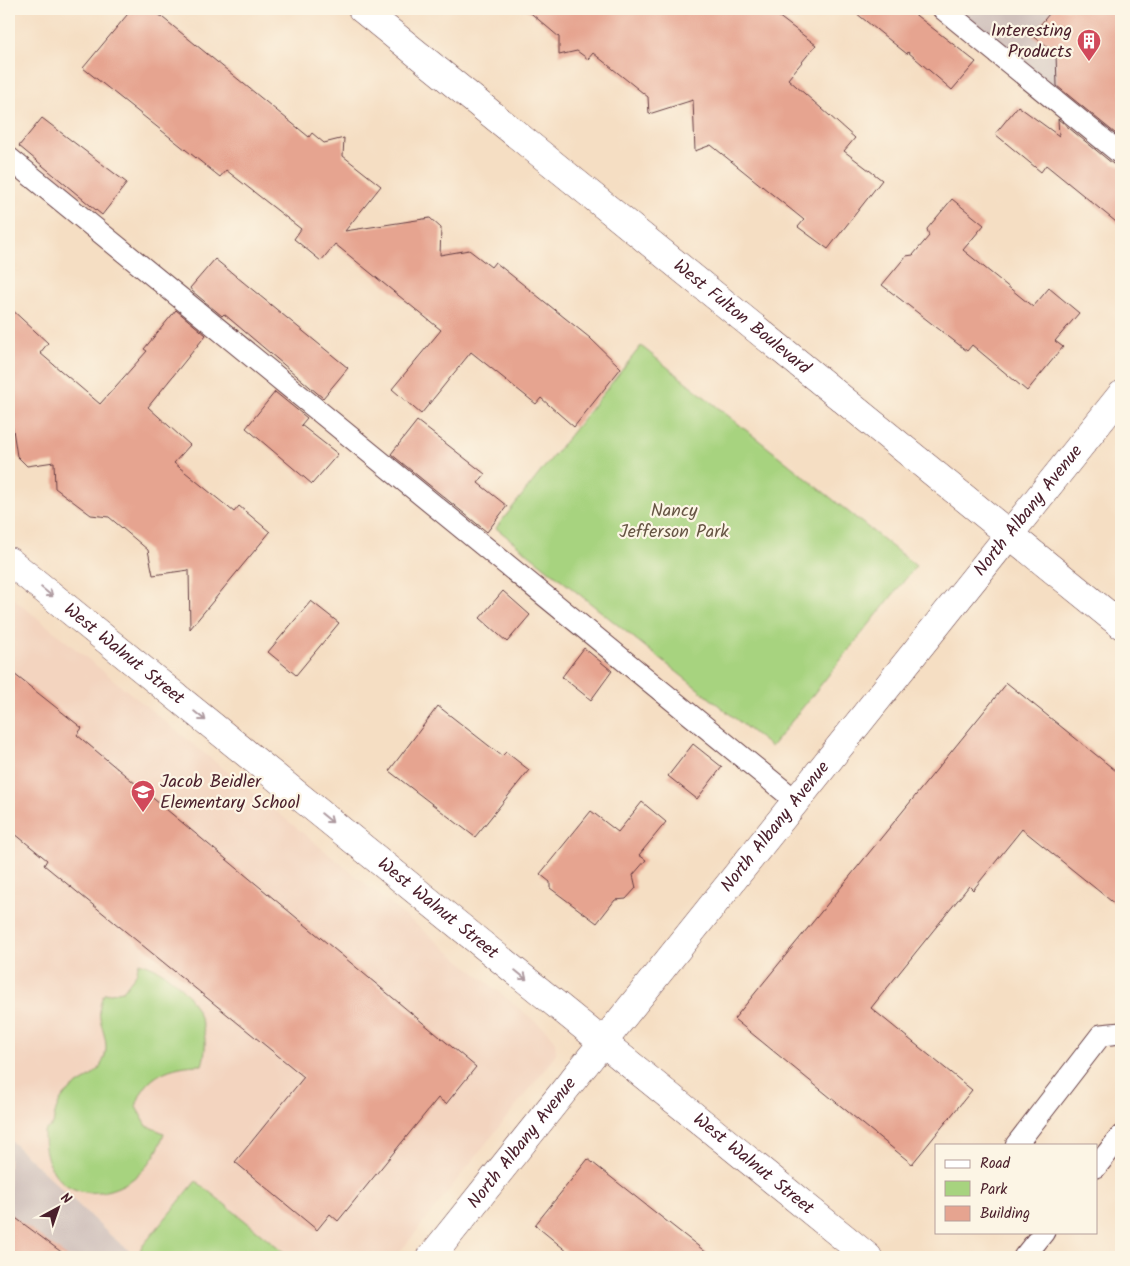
<svg xmlns="http://www.w3.org/2000/svg" width="1130" height="1266" viewBox="0 0 1130 1266" font-family="Kalam,sans-serif">
<style>
.built{fill:#f3d4bf}
.industrial{fill:#cfc0bb}
.green{fill:#a7d37f;stroke:#787955}
.building{fill:#e6a490}
.lines{fill:none;stroke-linecap:round;stroke-linejoin:round}
.service-casing{stroke:#643c42;stroke-width:23}
.minor-casing{stroke:#643c42;stroke-width:29}
.tertiary-casing{stroke:#643c42;stroke-width:29}
.service{stroke:#fff;stroke-width:21}
.minor{stroke:#fff;stroke-width:28}
.tertiary{stroke:#fff;stroke-width:28}
.oneway{stroke:#ae9aa0}
.labels{text-anchor:middle;dominant-baseline:central;stroke-width:4.5;stroke-linejoin:round;paint-order:stroke}
.poi-label{font-size:18px;fill:#4a1f2b;stroke:#fcf5e5;text-anchor:end}
.street-label{font-size:18px;fill:#4a1f2b;stroke:#fcf5e5}
.park-label{font-size:18px;fill:#654;stroke:#fcf5e5}
</style>
<rect width="100%" height="100%" fill="#fcf5e5"/>
<filter id="ink" filterUnits="userSpaceOnUse"><feTurbulence type="fractalNoise" baseFrequency=".02" numOctaves="2"/><feDisplacementMap in="SourceGraphic" scale="10" xChannelSelector="R" yChannelSelector="G"/><feConvolveMatrix kernelMatrix="1 2 1 2 8 2 1 2 1" color-interpolation-filters="sRGB"/></filter>
<filter id="wash" filterUnits="userSpaceOnUse"><feTurbulence type="fractalNoise" baseFrequency=".0096" numOctaves="4" result="noise"/><feDisplacementMap in="SourceGraphic" scale="20" xChannelSelector="R" yChannelSelector="G"/><feGaussianBlur stdDeviation="1.12" result="paint"/><feColorMatrix in="noise" values="0 0 0 0 0 0 0 0 0 0 0 0 0 0 0 0 0 1.4 0 .05"/><feComposite in="paint" operator="in"/></filter>
<g filter="url(#wash)">
<rect width="100%" height="100%" fill="#f5dec3"/>
<path class="built" d="M 9,595 L 546,1030 L 555,1040 L 556,1053 L 549,1064 L 396,1257 L 137,1257 L 110,1235 L 9,1139 Z"/>
<path class="industrial" d="M 949,9 L 1121,9 L 1121,149 Z
M 9,1139 L 110,1235 L 137,1257 L 9,1257 Z"/>
<path class="green" d="M 641,346 L 916,566 L 771,747 L 496,528 Z
M 139,962 C 182,973 216,1022 202,1065 C 171,1065 144,1075 136,1107 L 147,1126 L 164,1133 C 145,1205 42,1220 44,1131 L 53,1125 C 58,1079 91,1089 103,1061 C 114,1037 90,1020 104,994 L 123,991 L 136,974 Z
M 196,1181 L 290,1257 L 150,1257 L 140,1249 Z"/>
<g id="blocks">
<path class="building" d="M 132,9 L 152,9 L 309,137 L 312,133 L 324,143 L 344,138 L 343,156 L 381,186 L 345,231 L 430,218 L 441,228 L 440,255 L 469,250 L 491,267 L 495,262 L 590,338 L 621,368 L 574,427 L 541,398 L 536,404 L 471,352 L 421,414 L 392,389 L 441,330 L 335,244 L 321,261 L 294,239 L 301,229 L 226,170 L 220,177 L 83,68 Z
M 526,9 L 769,9 L 816,45 L 788,79 L 855,138 L 844,151 L 882,180 L 828,249 L 798,227 L 804,220 L 711,145 L 695,151 L 693,100 L 649,114 L 648,97 L 593,53 L 588,59 L 577,51 L 559,55 L 559,37 Z
M 851,9 L 908,9 L 976,62 L 952,90 L 908,52 L 907,54 Z
M 1053,9 L 1121,9 L 1121,138 L 1057,86 L 1056,54 L 1032,35 Z
M 1018,106 L 1059,136 L 1058,119 L 1113,164 L 1121,166 L 1121,226 L 1046,165 L 1041,172 L 995,134 Z
M 42,118 L 127,183 L 102,215 L 19,146 Z
M 952,199 L 984,225 L 963,250 L 1033,307 L 1049,288 L 1079,313 L 1055,341 L 1063,347 L 1027,391 L 972,345 L 967,351 L 882,285 L 906,256 L 913,255 L 929,236 L 927,229 Z
M 215,259 L 348,368 L 323,398 L 224,314 L 222,316 L 192,291 L 190,288 Z
M 9,307 L 48,343 L 40,353 L 100,404 L 147,351 L 144,349 L 176,310 L 206,335 L 148,407 L 190,445 L 174,463 L 234,512 L 239,506 L 270,532 L 190,629 L 189,570 L 153,575 L 148,550 L 109,517 L 91,515 L 55,488 L 54,462 L 27,466 L 17,456 L 9,404 Z
M 275,392 L 307,418 L 301,425 L 338,454 L 312,484 L 246,428 Z
M 417,421 L 485,474 L 478,483 L 507,506 L 487,532 L 391,454 Z
M 503,591 L 530,615 L 507,642 L 480,618 Z
M 311,601 L 339,623 L 296,675 L 268,652 Z
M 584,648 L 612,671 L 591,700 L 562,677 Z
M 9,670 L 82,728 L 77,735 L 476,1067 L 446,1104 L 438,1098 L 338,1221 L 330,1214 L 317,1230 L 235,1162 L 304,1077 L 44,865 L 47,860 L 9,829 Z
M 1007,683 L 1121,775 L 1121,909 L 1022,829 L 973,890 L 969,886 L 871,1008 L 972,1090 L 912,1164 L 734,1019 Z
M 438,706 L 502,756 L 506,752 L 529,770 L 475,837 L 389,771 Z
M 693,744 L 722,767 L 697,799 L 668,776 Z
M 642,802 L 666,822 L 639,855 L 646,860 L 633,875 L 636,888 L 626,899 L 615,900 L 597,923 L 550,888 L 550,882 L 540,874 L 591,811 L 618,832 Z
M 588,1159 L 646,1205 L 712,1257 L 574,1257 L 535,1225 Z
M 9,1213 L 68,1257 L 9,1257 Z"/>
</g>
</g>
<g filter="url(#ink)">
<use href="#blocks" fill-opacity="0" stroke="#643c42" stroke-width="1"/>
<g class="lines">
<defs>
<path id="service" d="M 943,9 L 1121,154
M 9,158 L 796,801
M 1016,1145 L 1101,1035 L 1121,1033
M 1096,1167 L 1121,1136
M 1024,1257 L 1044,1232"/>
<g id="minor">
<path id="s1" d="M 9,561 L 868,1257"/>
<path id="s2" d="M 431,1257 L 1121,395"/>
</g>
<g id="tertiary">
<path id="s3" d="M 362,9 L 1121,625"/>
</g>
</defs>
<use href="#service" class="service-casing"/>
<use href="#minor" class="minor-casing"/>
<use href="#tertiary" class="tertiary-casing"/>
<use href="#service" class="service"/>
<use href="#minor" class="minor"/>
<use href="#tertiary" class="tertiary"/>
</g>
<defs><path id="oneway-shaft" d="M-6 0H5M1.5-3L5.5 0L1.5 3" fill="none" stroke-width="1.6" stroke-linecap="round" stroke-linejoin="round" transform="scale(1.25)"/></defs>
<g class="oneway">
<use href="#oneway-shaft" transform="translate(47 592) rotate(39)"/>
<use href="#oneway-shaft" transform="translate(200 716) rotate(39)"/>
<use href="#oneway-shaft" transform="translate(327 818) rotate(39)"/>
<use href="#oneway-shaft" transform="translate(521 975) rotate(39)"/>
</g>
</g>
<defs>
<symbol id="building-pin" viewBox="-11 -11 22 30"><path d="M0 17L-7.5 6A9.5 9.5 0 1 1 7.5 6Z" fill="#d1495b" stroke="#fcf5e5"/><path d="M-4-6H4V6H1V3H-1V6H-4ZM-2.5-4.3h1.7v1.8h-1.7ZM.8-4.3h1.7v1.8H.8ZM-2.5-1h1.7V.8h-1.7ZM.8-1h1.7V.8H.8Z" fill="#fff"/></symbol>
<symbol id="school-pin" viewBox="-11 -11 22 30"><path d="M0 17L-7.5 6A9.5 9.5 0 1 1 7.5 6Z" fill="#d1495b" stroke="#fcf5e5"/><path d="M0-5L7-2L0 1L-7-2ZM-4 1L0 2.5L4 1V4Q0 6-4 4Z" fill="#fff"/></symbol>
</defs>
<g fill-rule="evenodd">
<use href="#building-pin" x="1075" y="27" width="28" height="38"/>
<use href="#school-pin" x="129" y="778" width="28" height="38"/>
</g>
<g class="labels">
<g class="poi-label">
<text x="1072" y="31">Interesting<tspan x="1072" dy="21">Products</tspan></text>
<text x="160" y="782" text-anchor="start">Jacob Beidler<tspan x="160" dy="21">Elementary School</tspan></text>
</g>
<g class="street-label">
<text stroke="none"><textPath href="#s3" startOffset="489">West Fulton Boulevard</textPath></text>
<text stroke="none"><textPath href="#s2" startOffset="956">North Albany Avenue</textPath></text>
<text stroke="none"><textPath href="#s1" startOffset="148">West Walnut Street</textPath></text>
<text stroke="none"><textPath href="#s2" startOffset="551">North Albany Avenue</textPath></text>
<text stroke="none"><textPath href="#s1" startOffset="552">West Walnut Street</textPath></text>
<text stroke="none"><textPath href="#s2" startOffset="146">North Albany Avenue</textPath></text>
<text stroke="none"><textPath href="#s1" startOffset="958">West Walnut Street</textPath></text>
</g>
<g class="park-label">
<text x="674" y="511">Nancy<tspan x="674" dy="21">Jefferson Park</tspan></text>
</g>
</g>
<rect width="1130" height="1266" fill="none" stroke="#fcf5e5" stroke-width="30"/>
<rect x="935" y="1144" width="162" height="90" fill="#fcf5e5" stroke="#b59f9b"/>
<rect x="945" y="1160" width="25" height="8" fill="#ffffff" stroke="#b59f9b"/>
<text x="980" y="1168" font-size="15" fill="#4a1f2b">Road</text>
<rect x="945" y="1181" width="25" height="15" fill="#a7d37f" stroke="#b59f9b"/>
<text x="980" y="1194" font-size="15" fill="#4a1f2b">Park</text>
<rect x="945" y="1206" width="25" height="15" fill="#e6a490" stroke="#b59f9b"/>
<text x="980" y="1218" font-size="15" fill="#4a1f2b">Building</text>
<g transform="translate(58 1208) rotate(40)" stroke="#fcf5e5" stroke-width="4" paint-order="stroke">
<path d="M0-4L9 19L0 12L-9 19Z" fill="#4a1f2b"/>
<text y="-8" font-size="14" font-weight="bold" text-anchor="middle" fill="#4a1f2b">N</text>
</g>
</svg>
